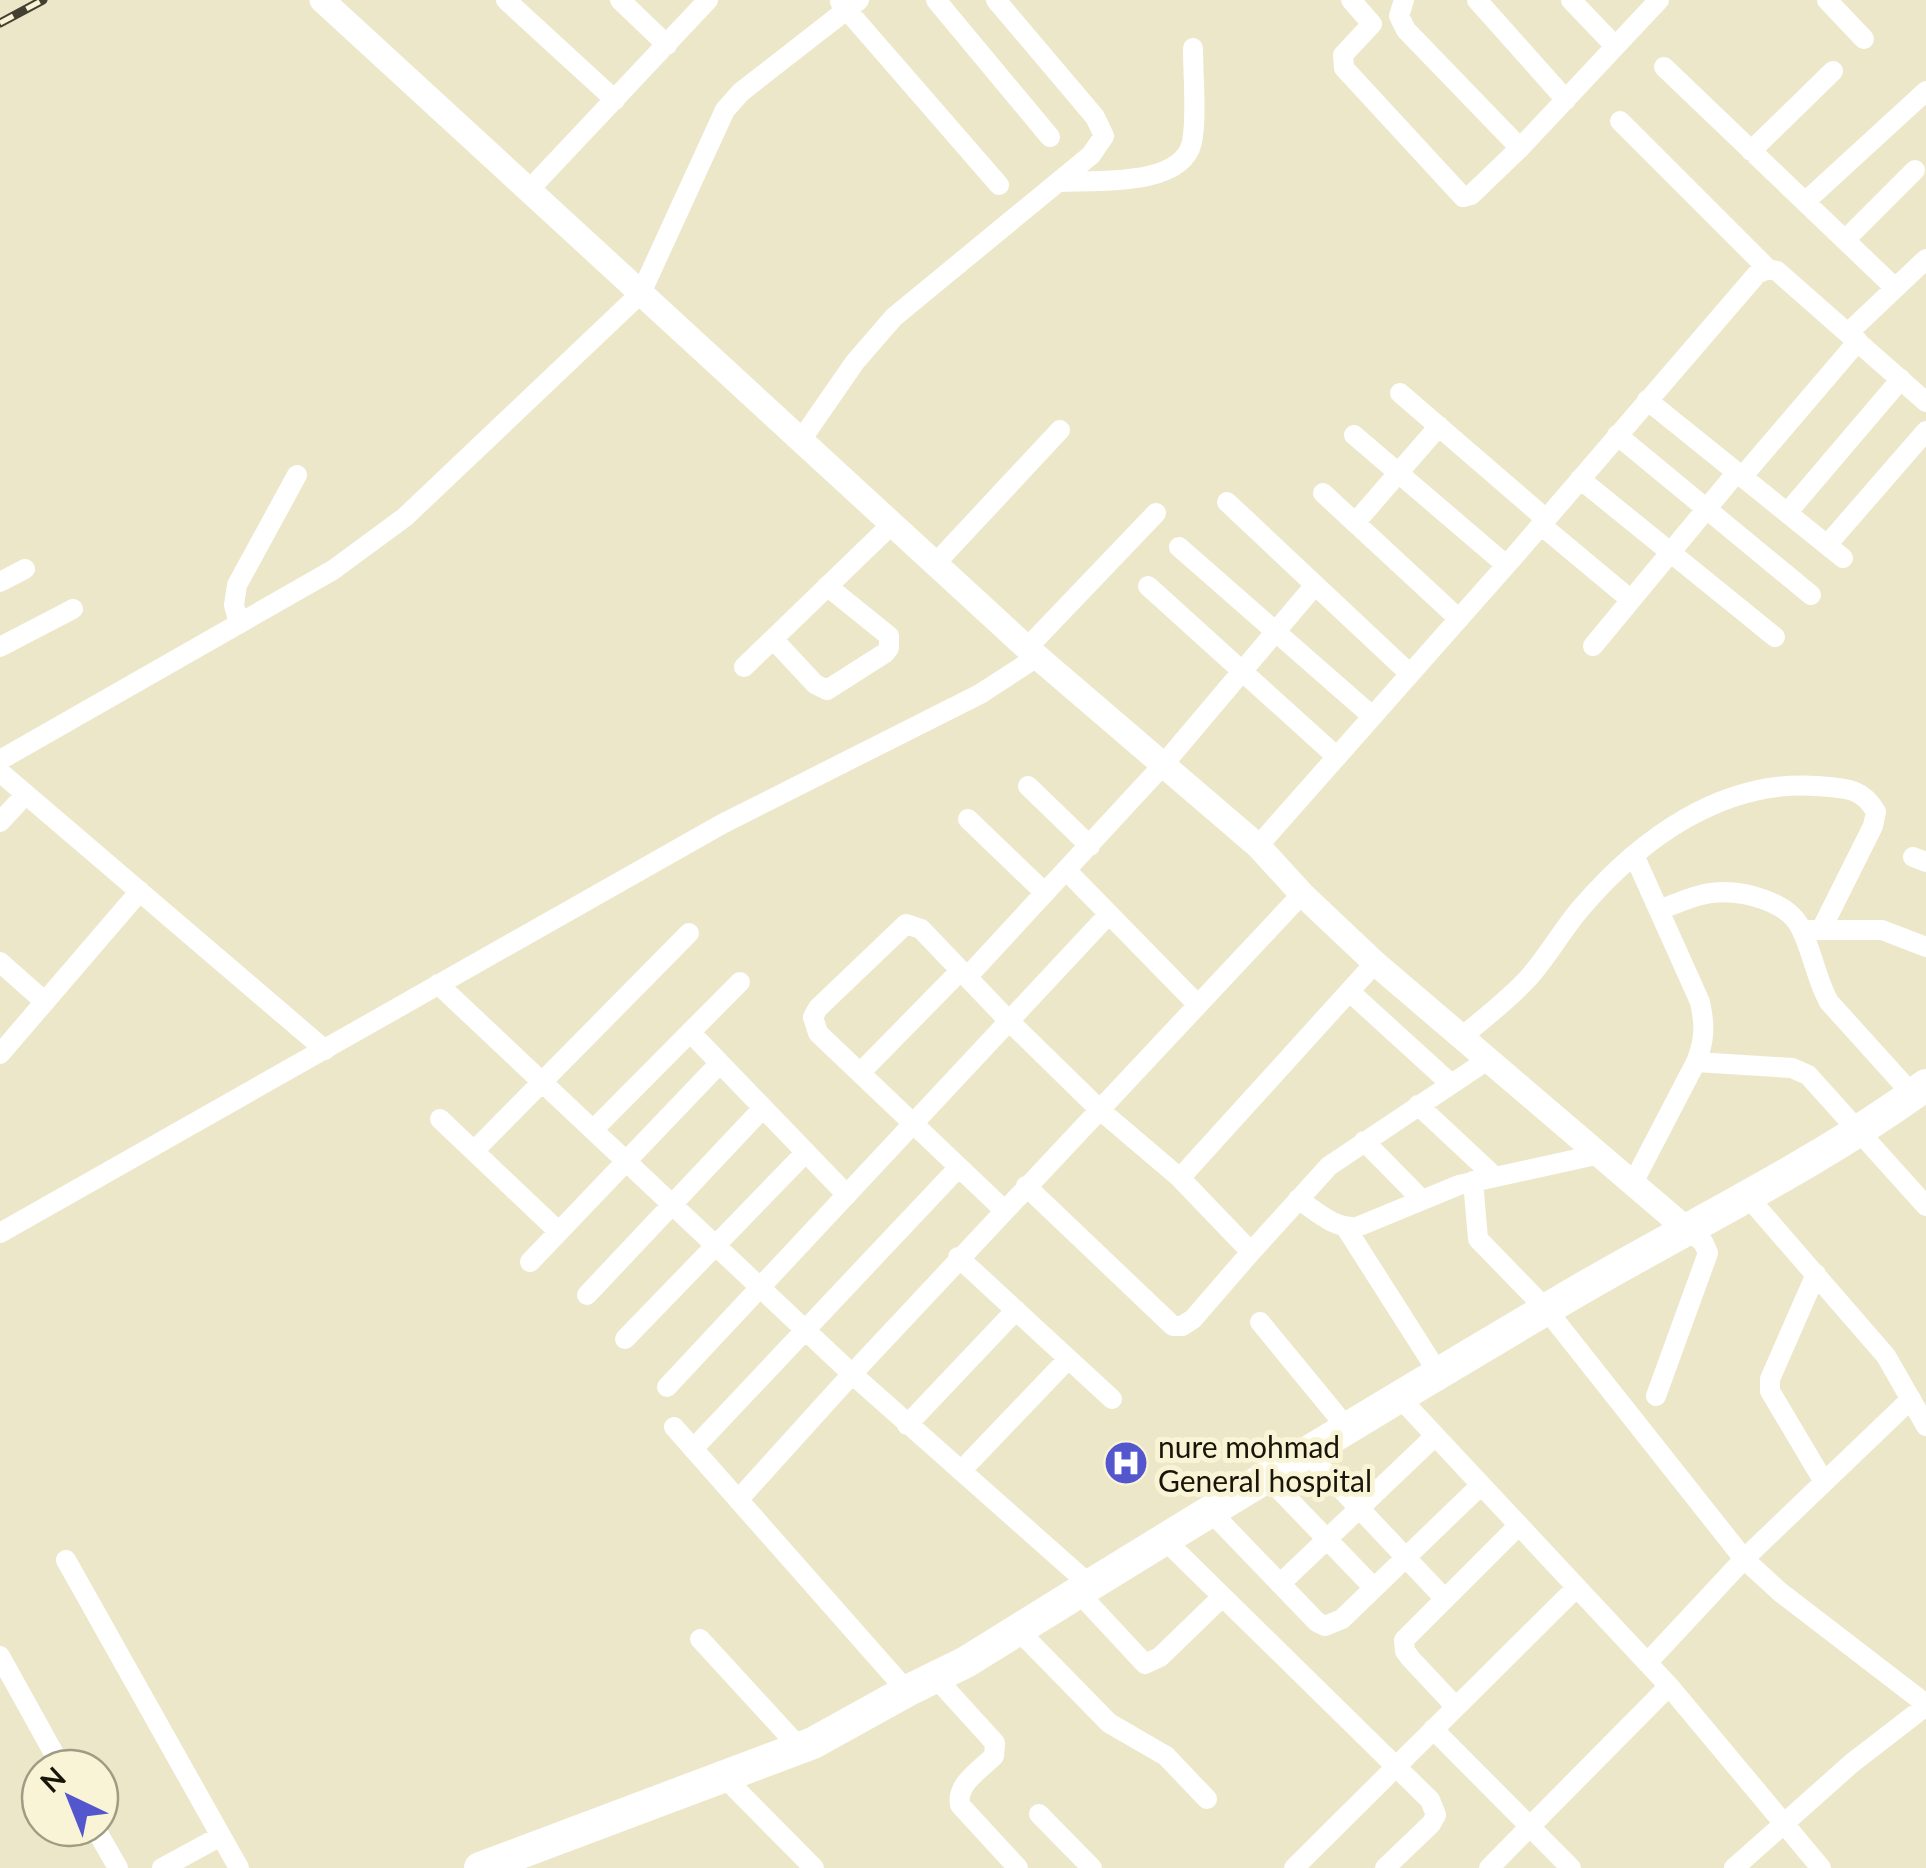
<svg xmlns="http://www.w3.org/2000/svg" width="1926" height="1868" viewBox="0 0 1926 1868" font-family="Lato,sans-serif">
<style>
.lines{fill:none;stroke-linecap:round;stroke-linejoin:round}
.minor{stroke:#fff;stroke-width:20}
.tertiary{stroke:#fff;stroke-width:25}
.primary{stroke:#fff;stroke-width:32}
.rail-casing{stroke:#434031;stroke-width:9}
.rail{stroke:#faf4d6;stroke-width:5;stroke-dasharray:15;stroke-linecap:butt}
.labels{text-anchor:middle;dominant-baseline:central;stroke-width:10;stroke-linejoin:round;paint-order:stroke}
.poi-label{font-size:30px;fill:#18160b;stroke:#faf4d6;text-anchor:start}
</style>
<rect width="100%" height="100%" fill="#ede7c9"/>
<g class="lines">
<path class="minor" d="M 506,0 L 615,100
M 620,0 L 667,45
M 936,0 L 1050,137
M 1351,0 L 1372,24 L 1343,55 L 1344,68 L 1463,197 L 1471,195 L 1520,148 L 1659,0
M 1404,0 L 1399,16 L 1406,30 L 1520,148
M 1477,0 L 1566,100
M 1571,0 L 1615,46
M 1827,0 L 1864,39
M 840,2 L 999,185
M 1664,67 L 1895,288
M 1620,121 L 1768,269
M 1751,151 L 1833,71
M 1059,182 C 1094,180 1182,188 1192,142 C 1197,116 1193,77 1193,48
M 529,190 L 708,0
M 1805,202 L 1926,91
M 1845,240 L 1915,170
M 1849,332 L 1926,259
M 1400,393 L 1546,519
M 1647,400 L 1843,558
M 1354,435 L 1506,565
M 1617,435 L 1811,595
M 801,440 L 855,362 L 894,317 L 1091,155 L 1104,136 L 1095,117 L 996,0
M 1742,477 L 1858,341
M 1580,479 L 1775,637
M 1323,493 L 1459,619
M 1227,502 L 1410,674
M 1787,513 L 1901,379
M 1355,523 L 1439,426
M 1541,525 L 1631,600
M 1827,545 L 1926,431
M 1179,547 L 1372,716
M 935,564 L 1060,430
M 0,582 L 25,569
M 1148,586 L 1337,757
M 239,624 L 234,605 L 237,585 L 297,475
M 773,639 L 815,684 L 827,690 L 885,653 L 889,648 L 889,636 L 827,586
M 1593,646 L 1737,472
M 0,647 L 73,609
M 1027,648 L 1156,513
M 744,667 L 892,524
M 0,760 L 333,570 L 405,517 L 641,293 L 725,110 L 741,92 L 859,0
M 0,772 L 325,1050
M 1028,786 L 1090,846
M 968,819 L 1045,893
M 0,822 L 26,794
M 1258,846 L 1517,553 L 1757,274 L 1768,269 L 1777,271 L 1926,402
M 1913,857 L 1926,862
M 1067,871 L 1198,1005
M 1659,910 C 1676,904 1694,895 1711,893 C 1740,889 1789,901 1801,929 C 1813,953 1816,979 1829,1002 L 1913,1095
M 1809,930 L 1882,930 L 1926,947
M 0,962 L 45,1002
M 968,976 L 1163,765 L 1315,585
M 438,984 L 852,1374 L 738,1500
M 1350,992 L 1451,1084
M 690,1032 L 847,1195
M 1462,1037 C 1485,1017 1511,998 1531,975 C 1549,954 1563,929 1581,908 C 1641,838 1723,779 1817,786 C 1844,788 1862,787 1876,812 L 1873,826 L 1821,930
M 0,1054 L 140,891
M 1696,1062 L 1792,1068 L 1808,1075 L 1926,1206
M 860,1073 L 961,970
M 1418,1105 L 1494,1176
M 440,1119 L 559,1232
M 593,1130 L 740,982
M 1364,1141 L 1421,1199
M 474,1151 L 689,933
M 1180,1178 L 1375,963
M 1473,1181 L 1478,1239 L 1546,1309 L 1744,1559 L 1780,1592 L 1926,1704
M 1633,1183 L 1696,1062 C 1705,1040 1705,1025 1700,1002 L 1634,855
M 1026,1186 L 1173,1326 L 1182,1326 L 1193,1319 L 1251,1252
M 1748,1197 L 1886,1356 L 1926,1426
M 1298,1199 C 1316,1211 1334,1229 1357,1227 L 1459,1185 L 1600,1154
M 1004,1210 L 818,1033 L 813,1017 L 818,1008 L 906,924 L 921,929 L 1009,1021 L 1100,1110 L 1180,1178 L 1251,1252 L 1329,1166 L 1489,1059
M 1346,1228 L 1439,1374
M 0,1233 L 722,824 L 980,694 L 1037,657
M 958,1257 L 1112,1399
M 530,1262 L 720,1063
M 1816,1274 L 1770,1379 L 1770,1391 L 1824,1482
M 587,1295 L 763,1108
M 1260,1322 L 1348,1429
M 625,1339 L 806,1152
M 667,1387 L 1109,914
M 1656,1396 L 1708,1253 L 1703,1242 L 1685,1228
M 1400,1398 L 1669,1686 L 1821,1868
M 907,1425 L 1016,1310
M 674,1427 L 907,1691
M 693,1449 L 959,1167
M 1308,1454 L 1444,1598
M 961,1471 L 1068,1359
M 1268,1478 L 1374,1588
M 1211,1512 L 1317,1622 L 1325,1626 L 1342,1619 L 1480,1486
M 1165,1540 L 1430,1800 L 1436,1815 L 1431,1824 L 1385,1868
M 66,1560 L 239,1868
M 1280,1584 L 1435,1436
M 1090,1585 L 852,1374 L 1302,894
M 1078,1592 L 1145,1664 L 1160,1657 L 1222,1597
M 1018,1630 L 1109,1723 L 1166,1756 L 1207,1799
M 700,1639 L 800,1748
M 0,1656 L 62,1768
M 1647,1663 L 1744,1559 L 1911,1399
M 935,1677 L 995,1743 L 994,1756 C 980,1770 956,1784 960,1805 L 1018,1868
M 1456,1707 L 1411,1659 L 1405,1651 L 1404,1640 L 1519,1525
M 1433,1729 L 1571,1868
M 723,1776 L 814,1868
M 1039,1814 L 1092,1868
M 95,1828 L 118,1868
M 162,1868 L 221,1836
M 1294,1868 L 1577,1587
M 1489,1868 L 1669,1686
M 1734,1868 L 1852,1763 L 1926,1706"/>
<path class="tertiary" d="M 322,0 L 1027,648 L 1258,846 L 1302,894 L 1375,963 L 1685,1228"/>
<path class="primary" d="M 480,1868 L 813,1743 L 907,1691 L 966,1662 C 1167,1537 1370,1413 1574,1293 C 1692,1224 1816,1165 1926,1085"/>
<defs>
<path id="rail" d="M 0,23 L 43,0"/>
</defs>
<use href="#rail" class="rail-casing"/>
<use href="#rail" class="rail"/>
</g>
<defs>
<symbol id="hospital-disc" viewBox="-11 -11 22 22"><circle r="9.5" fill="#5456cd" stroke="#faf4d6"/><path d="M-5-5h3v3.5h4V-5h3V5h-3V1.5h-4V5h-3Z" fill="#fff"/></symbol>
</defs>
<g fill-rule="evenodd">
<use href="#hospital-disc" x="1101" y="1438" width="50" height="50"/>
</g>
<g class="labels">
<g class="poi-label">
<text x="1158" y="1446">nure mohmad<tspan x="1158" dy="34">General hospital</tspan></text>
</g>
</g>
<g transform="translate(70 1798) rotate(317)"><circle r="48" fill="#faf4d6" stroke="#a09b85" stroke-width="2.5"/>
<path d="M0-8L18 38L0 25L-18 38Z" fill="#5456cd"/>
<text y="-15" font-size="28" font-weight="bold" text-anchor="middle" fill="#18160b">N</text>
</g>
</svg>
